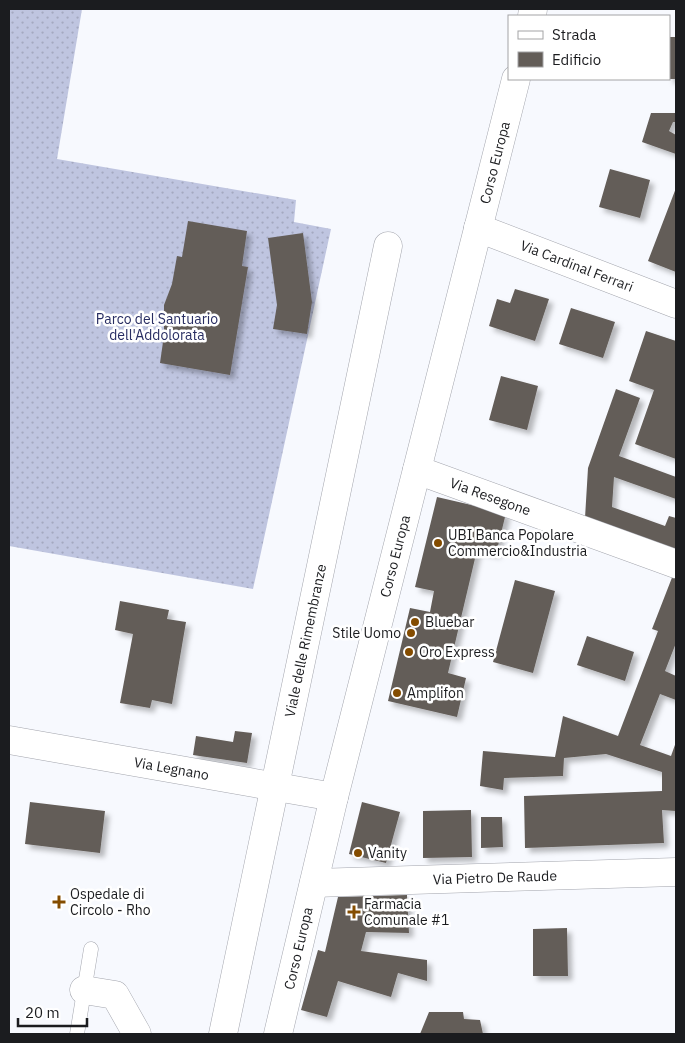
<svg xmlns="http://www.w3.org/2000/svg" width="685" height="1043" viewBox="0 0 685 1043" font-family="'IBM Plex Sans',sans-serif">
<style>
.grass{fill:url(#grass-dots)}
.building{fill:#635d58;filter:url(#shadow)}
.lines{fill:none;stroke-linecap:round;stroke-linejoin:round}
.lane-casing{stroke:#a3a5ad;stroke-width:15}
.street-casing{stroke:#a3a5ad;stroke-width:29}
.secondary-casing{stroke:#a3a5ad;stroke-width:29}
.lane{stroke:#fff;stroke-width:14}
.street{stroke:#fff;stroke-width:28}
.secondary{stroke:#fff;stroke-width:28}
.poi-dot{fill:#844c00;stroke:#fff;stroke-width:2}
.labels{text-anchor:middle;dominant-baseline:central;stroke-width:5;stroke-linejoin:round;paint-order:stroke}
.street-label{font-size:14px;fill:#1b1c1f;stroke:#fff}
.park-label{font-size:14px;fill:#282d62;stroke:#fff}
.poi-label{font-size:14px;fill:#1b1c1f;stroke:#fff;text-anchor:start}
</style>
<defs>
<pattern id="grass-dots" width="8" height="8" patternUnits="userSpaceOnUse" patternTransform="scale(1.25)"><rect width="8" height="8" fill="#bfc5e0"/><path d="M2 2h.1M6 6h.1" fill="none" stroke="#a4a9c0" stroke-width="1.8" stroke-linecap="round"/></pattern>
<filter id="shadow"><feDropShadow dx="4.5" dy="4.5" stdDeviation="2.5" flood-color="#0004"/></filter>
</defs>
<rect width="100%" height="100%" fill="#f7f9fe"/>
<path class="grass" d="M 9,9 L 82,9 L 57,159 L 296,200 L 294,222 L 331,229 L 253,589 L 9,546 Z"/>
<path class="building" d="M 669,37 L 676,37 L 676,79 L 669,79 Z
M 651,113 L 676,113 L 676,122 L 673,122 L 669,131 L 676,135 L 676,154 L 642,142 Z
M 610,169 L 650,180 L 640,218 L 599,207 Z
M 676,188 L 676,272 L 648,261 Z
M 188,221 L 247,231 L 242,266 L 248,267 L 230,375 L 160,363 L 164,335 L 164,305 L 172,284 L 177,256 L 182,257 Z
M 303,233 L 312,302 L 307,334 L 273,329 L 277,305 L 268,238 Z
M 515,289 L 549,299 L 535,341 L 489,326 L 497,299 L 510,303 Z
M 571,308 L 615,322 L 603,358 L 559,344 Z
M 646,331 L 676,341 L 676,459 L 635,444 L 654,390 L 629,381 Z
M 501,376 L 538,386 L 527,430 L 489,420 Z
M 616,389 L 640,398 L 619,456 L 676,477 L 676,499 L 614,477 L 612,507 L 665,526 L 669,516 L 676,518 L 676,551 L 585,518 L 588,468 Z
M 437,497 L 506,513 L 496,554 L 477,550 L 448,673 L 466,678 L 457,717 L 388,701 L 410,608 L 430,612 L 434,591 L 415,587 Z
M 673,575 L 676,576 L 676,643 L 665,671 L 676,676 L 676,700 L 660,694 L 640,745 L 671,756 L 676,742 L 676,811 L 662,810 L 664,843 L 525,848 L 524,796 L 662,791 L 662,772 L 606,754 L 564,758 L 563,776 L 504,778 L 503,790 L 480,786 L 483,751 L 555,757 L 563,716 L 618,736 L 658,631 L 652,629 Z
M 515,580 L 555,591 L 533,673 L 493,662 Z
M 120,601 L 169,610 L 167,619 L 186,622 L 172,704 L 152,700 L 150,708 L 120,703 L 133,634 L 115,630 Z
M 587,636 L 634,652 L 625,681 L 577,665 Z
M 235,731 L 252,733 L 247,763 L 193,755 L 196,736 L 233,742 Z
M 30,802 L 105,811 L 100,853 L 25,844 Z
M 362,802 L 400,812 L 386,863 L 349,854 Z
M 471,810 L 472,857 L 423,858 L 423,811 Z
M 481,817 L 502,817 L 503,847 L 481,848 Z
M 407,895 L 409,933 L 366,932 L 361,951 L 427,960 L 427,981 L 398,973 L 391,997 L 338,981 L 327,1017 L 301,1010 L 318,950 L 325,952 L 338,897 Z
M 567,928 L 568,976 L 533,976 L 533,929 Z
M 429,1012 L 463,1012 L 464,1019 L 480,1020 L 483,1034 L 420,1034 Z"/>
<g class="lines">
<defs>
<path id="lane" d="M 77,1034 L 91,949"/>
<g id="street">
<path id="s1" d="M 478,228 L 676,304"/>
<path id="s2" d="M 417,470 L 676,564"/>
<path id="s3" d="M 9,740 L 334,797"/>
<path id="s4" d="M 314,883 L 676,872"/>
<path d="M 84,990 L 115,995 L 137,1034"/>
<path id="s5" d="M 223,1034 L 388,246"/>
</g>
<g id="secondary">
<path d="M 532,16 L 533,9"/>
<path id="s6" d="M 278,1034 L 334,797 L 516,79"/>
</g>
</defs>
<use href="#lane" class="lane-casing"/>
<use href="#street" class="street-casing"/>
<use href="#secondary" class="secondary-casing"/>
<use href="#lane" class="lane"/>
<use href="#street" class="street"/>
<use href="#secondary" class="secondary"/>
</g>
<g class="poi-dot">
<circle cx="438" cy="543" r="5"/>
<circle cx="415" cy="622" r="5"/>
<circle cx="411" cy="633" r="5"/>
<circle cx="409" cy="652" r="5"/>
<circle cx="397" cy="693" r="5"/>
<circle cx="358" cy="853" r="5"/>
<path d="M56.5 894.5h5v5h5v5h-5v5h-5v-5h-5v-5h5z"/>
<path d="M351.5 904.5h5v5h5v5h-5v5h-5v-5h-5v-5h5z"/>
</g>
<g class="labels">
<g class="street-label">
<text stroke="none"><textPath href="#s6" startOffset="898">Corso Europa</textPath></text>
<text stroke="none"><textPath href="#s1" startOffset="106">Via Cardinal Ferrari</textPath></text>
<text stroke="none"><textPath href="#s2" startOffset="78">Via Resegone</textPath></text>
<text stroke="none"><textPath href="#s6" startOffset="492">Corso Europa</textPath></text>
<text stroke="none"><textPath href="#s5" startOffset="402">Viale delle Rimembranze</textPath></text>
<text stroke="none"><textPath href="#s3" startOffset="165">Via Legnano</textPath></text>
<text stroke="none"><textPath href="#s4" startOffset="181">Via Pietro De Raude</textPath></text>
<text stroke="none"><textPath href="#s6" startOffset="88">Corso Europa</textPath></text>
</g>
<g class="park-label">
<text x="157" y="319">Parco del Santuario<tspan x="157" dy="16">dell'Addolorata</tspan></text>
</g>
<g class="poi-label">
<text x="448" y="535">UBI Banca Popolare<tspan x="448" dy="16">Commercio&amp;Industria</tspan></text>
<text x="425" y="622">Bluebar</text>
<text x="401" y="633" text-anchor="end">Stile Uomo</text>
<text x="419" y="652">Oro Express</text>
<text x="407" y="693">Amplifon</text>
<text x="368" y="853">Vanity</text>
<text x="70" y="894">Ospedale di<tspan x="70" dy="16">Circolo - Rho</tspan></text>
<text x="364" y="904">Farmacia<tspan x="364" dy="16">Comunale #1</tspan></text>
</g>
</g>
<rect width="685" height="1043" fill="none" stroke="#1b1c1f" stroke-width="20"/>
<rect x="508" y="15" width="162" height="65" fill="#ffffff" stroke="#a4a4a5"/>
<rect x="518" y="31" width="25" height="8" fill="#ffffff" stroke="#a4a4a5"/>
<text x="552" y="40" font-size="15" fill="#1b1c1f">Strada</text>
<rect x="518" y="52" width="25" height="15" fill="#635d58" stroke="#a4a4a5"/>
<text x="552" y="65" font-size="15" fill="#1b1c1f">Edificio</text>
<path d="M18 1018v8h69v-8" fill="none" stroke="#1b1c1f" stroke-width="2.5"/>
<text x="25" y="1018" font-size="15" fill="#1b1c1f" stroke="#ffffff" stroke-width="4" paint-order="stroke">20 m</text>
</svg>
